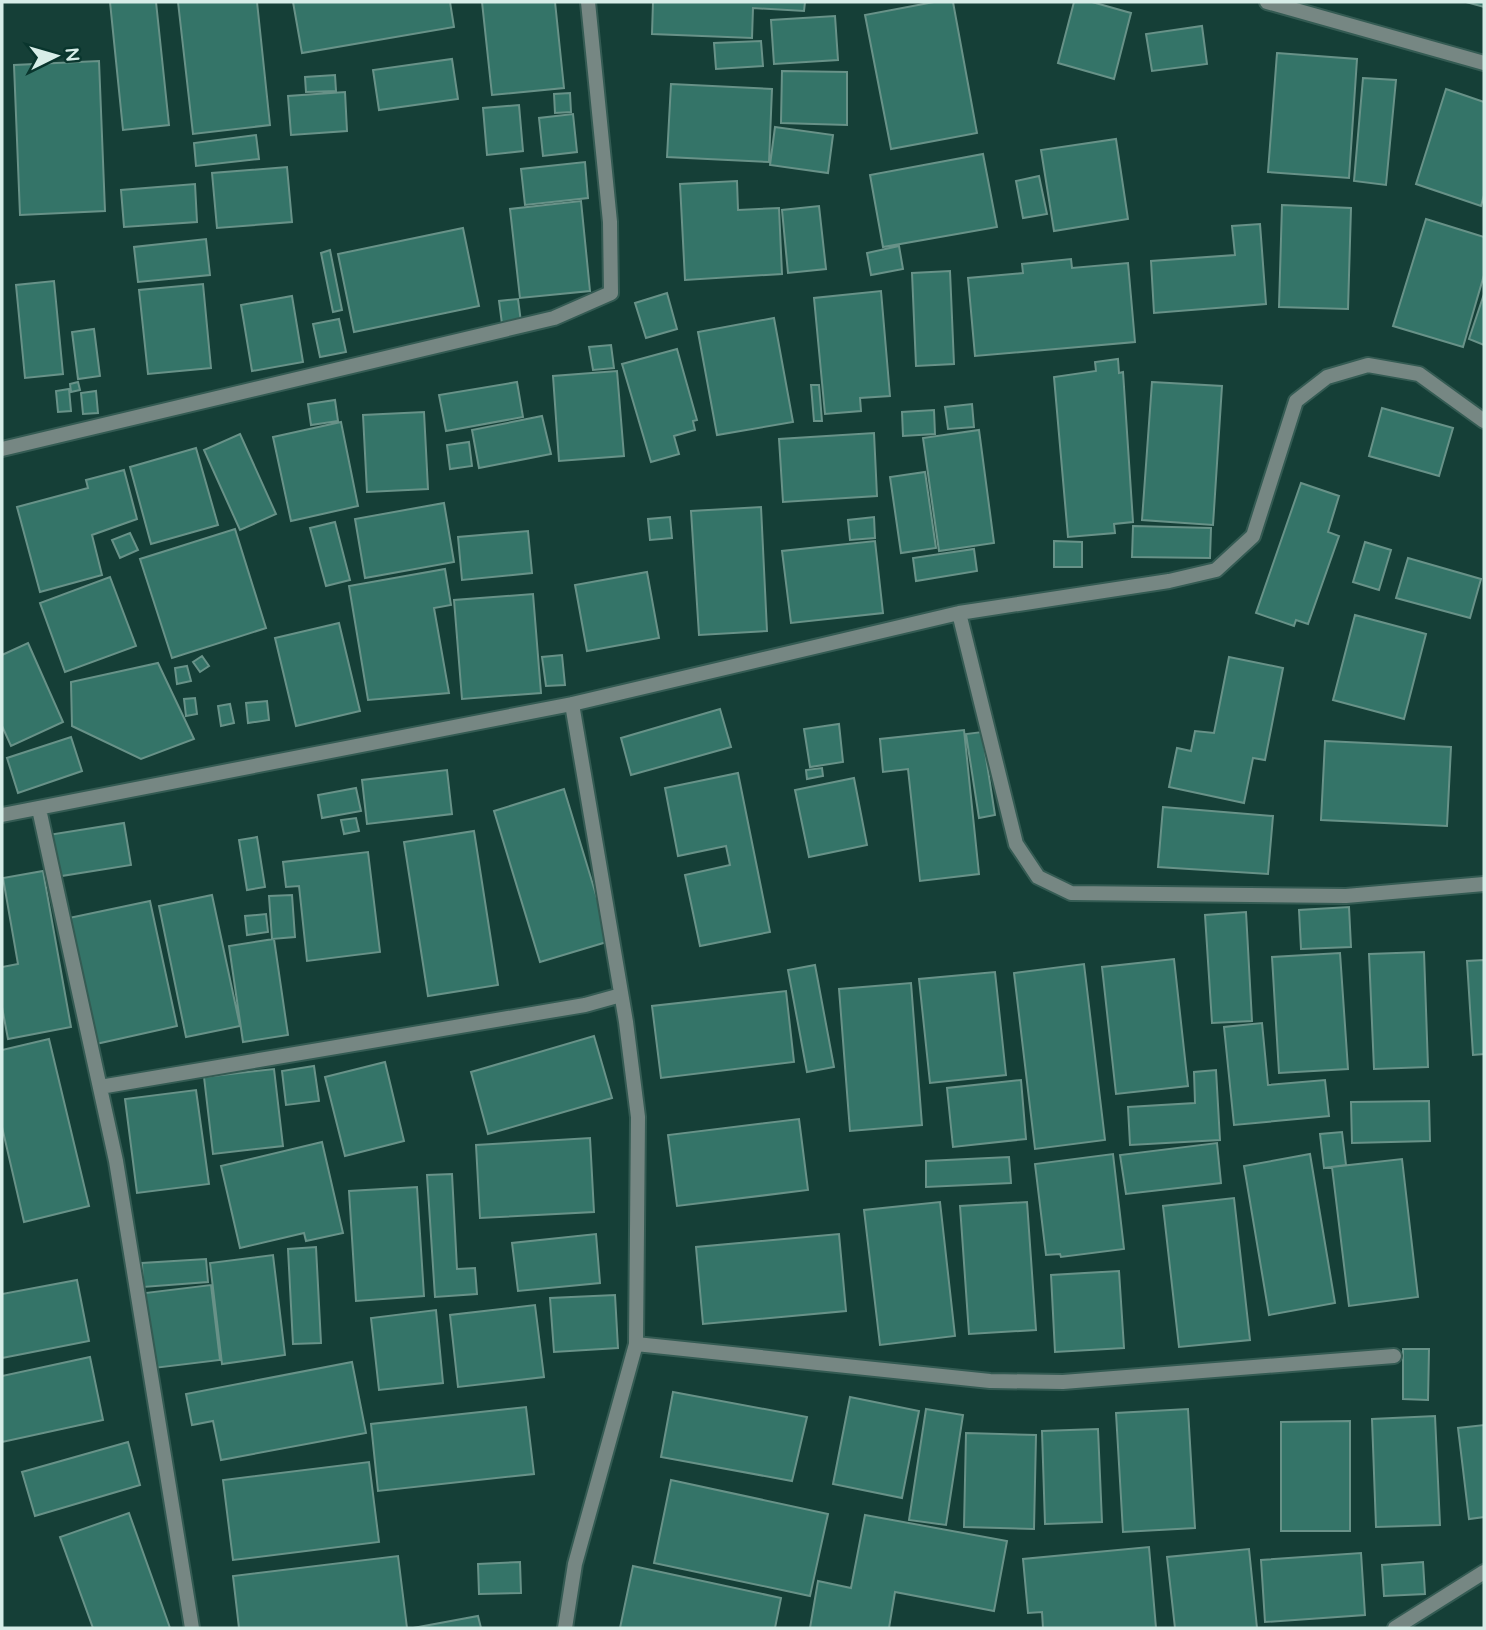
<svg xmlns="http://www.w3.org/2000/svg" width="1486" height="1630" viewBox="0 0 1486 1630" font-family="Quicksand,sans-serif">
<style>
.building{fill:#347468;stroke:#689288;stroke-width:2}
.lines{fill:none;stroke-linecap:round;stroke-linejoin:round}
.minor-casing{stroke:#345b53;stroke-width:18}
.minor{stroke:#768783;stroke-width:14}
</style>
<rect width="100%" height="100%" fill="#153f37"/>
<path class="building" d="M 110,2 L 156,2 L 169,125 L 123,130 Z
M 178,2 L 257,2 L 270,125 L 193,134 Z
M 293,2 L 450,2 L 454,27 L 302,53 Z
M 482,2 L 555,2 L 564,88 L 492,95 Z
M 653,2 L 805,2 L 804,11 L 753,8 L 752,38 L 652,34 Z
M 934,2 L 953,2 L 977,133 L 891,149 L 865,15 Z
M 1074,2 L 1092,2 L 1131,13 L 1114,79 L 1058,63 Z
M 1466,2 L 1484,2 L 1484,7 Z
M 835,16 L 838,60 L 774,64 L 771,20 Z
M 1202,26 L 1207,64 L 1152,71 L 1146,34 Z
M 761,41 L 763,66 L 716,69 L 714,43 Z
M 1277,53 L 1357,59 L 1349,178 L 1268,172 Z
M 452,59 L 458,99 L 379,110 L 373,70 Z
M 99,61 L 105,211 L 20,215 L 14,65 Z
M 782,71 L 847,72 L 847,125 L 781,123 Z
M 335,75 L 336,91 L 306,92 L 305,77 Z
M 1363,78 L 1396,80 L 1386,185 L 1354,181 Z
M 671,84 L 772,89 L 769,162 L 667,157 Z
M 1446,89 L 1484,102 L 1484,195 L 1481,206 L 1416,184 Z
M 345,92 L 347,131 L 291,135 L 288,96 Z
M 570,93 L 571,112 L 555,113 L 554,94 Z
M 519,105 L 523,151 L 487,155 L 483,108 Z
M 573,114 L 577,152 L 543,156 L 539,118 Z
M 775,127 L 833,135 L 828,173 L 770,165 Z
M 256,135 L 259,159 L 196,166 L 194,143 Z
M 1116,139 L 1128,219 L 1054,231 L 1041,150 Z
M 983,154 L 997,227 L 883,247 L 870,175 Z
M 585,162 L 588,198 L 525,205 L 521,169 Z
M 287,167 L 292,222 L 217,228 L 212,173 Z
M 1039,176 L 1047,214 L 1023,218 L 1016,181 Z
M 737,181 L 738,210 L 779,208 L 782,274 L 685,280 L 680,184 Z
M 195,184 L 197,222 L 124,227 L 121,190 Z
M 581,201 L 590,291 L 520,298 L 510,209 Z
M 1282,205 L 1351,208 L 1348,309 L 1279,307 Z
M 819,206 L 826,269 L 788,273 L 782,210 Z
M 1426,219 L 1484,237 L 1484,275 L 1463,347 L 1393,326 Z
M 1260,224 L 1266,304 L 1154,313 L 1151,261 L 1235,255 L 1232,226 Z
M 463,228 L 479,306 L 354,332 L 338,254 Z
M 206,239 L 210,275 L 138,282 L 134,247 Z
M 899,246 L 903,269 L 871,275 L 867,253 Z
M 330,250 L 342,310 L 333,312 L 321,253 Z
M 1071,259 L 1072,268 L 1128,263 L 1135,342 L 975,356 L 968,278 L 1023,273 L 1022,264 Z
M 950,271 L 954,364 L 916,366 L 912,273 Z
M 54,281 L 63,374 L 25,378 L 16,285 Z
M 203,284 L 211,368 L 148,374 L 139,290 Z
M 881,291 L 890,396 L 860,398 L 861,411 L 825,414 L 814,298 Z
M 667,293 L 677,329 L 646,338 L 635,303 Z
M 1484,294 L 1484,345 L 1469,339 Z
M 292,296 L 303,362 L 252,371 L 241,305 Z
M 518,299 L 521,322 L 502,324 L 499,301 Z
M 774,318 L 793,422 L 717,435 L 698,332 Z
M 339,319 L 346,352 L 320,357 L 313,324 Z
M 94,329 L 100,376 L 78,379 L 72,332 Z
M 611,345 L 614,368 L 593,370 L 589,347 Z
M 677,349 L 697,420 L 693,421 L 695,430 L 674,436 L 679,454 L 651,462 L 622,364 Z
M 1118,359 L 1119,373 L 1123,372 L 1133,522 L 1114,524 L 1115,533 L 1068,537 L 1054,377 L 1096,371 L 1095,362 Z
M 617,371 L 624,456 L 559,461 L 553,376 Z
M 78,382 L 80,390 L 71,392 L 70,384 Z
M 517,382 L 523,417 L 446,431 L 439,395 Z
M 1152,382 L 1222,386 L 1213,525 L 1142,520 Z
M 811,385 L 819,385 L 822,421 L 814,421 Z
M 69,389 L 71,411 L 58,412 L 56,391 Z
M 96,391 L 98,413 L 83,414 L 81,393 Z
M 335,400 L 338,421 L 311,425 L 308,404 Z
M 972,404 L 974,427 L 948,429 L 945,407 Z
M 1382,408 L 1453,428 L 1439,476 L 1369,456 Z
M 934,410 L 935,434 L 903,436 L 902,412 Z
M 424,412 L 428,489 L 367,492 L 363,415 Z
M 542,416 L 551,454 L 479,468 L 472,430 Z
M 341,422 L 358,506 L 291,521 L 273,437 Z
M 979,430 L 994,543 L 939,551 L 923,438 Z
M 874,433 L 877,496 L 783,502 L 779,439 Z
M 240,434 L 276,514 L 240,530 L 204,450 Z
M 469,442 L 472,466 L 450,469 L 447,445 Z
M 196,448 L 218,525 L 151,544 L 130,467 Z
M 124,470 L 137,519 L 92,535 L 102,575 L 40,592 L 17,507 L 88,488 L 86,480 Z
M 925,472 L 936,548 L 901,553 L 890,477 Z
M 1301,483 L 1339,496 L 1328,532 L 1339,536 L 1308,624 L 1296,620 L 1294,626 L 1256,613 Z
M 444,503 L 454,562 L 365,578 L 355,519 Z
M 761,507 L 767,631 L 699,635 L 691,511 Z
M 670,517 L 672,538 L 650,540 L 648,519 Z
M 874,517 L 875,538 L 850,540 L 848,520 Z
M 335,522 L 350,580 L 326,586 L 310,528 Z
M 1133,526 L 1211,528 L 1210,558 L 1132,557 Z
M 235,529 L 266,628 L 172,658 L 140,559 Z
M 528,531 L 532,573 L 462,580 L 458,537 Z
M 130,533 L 138,550 L 120,558 L 112,540 Z
M 875,541 L 883,613 L 791,623 L 782,551 Z
M 1054,541 L 1082,542 L 1082,567 L 1054,567 Z
M 1365,542 L 1391,550 L 1379,590 L 1353,582 Z
M 974,549 L 977,571 L 916,581 L 913,558 Z
M 1408,558 L 1481,579 L 1470,618 L 1396,598 Z
M 445,569 L 451,605 L 434,608 L 449,693 L 368,700 L 349,586 Z
M 647,572 L 659,638 L 587,651 L 575,585 Z
M 110,577 L 136,646 L 65,672 L 40,603 Z
M 533,594 L 541,693 L 462,699 L 454,600 Z
M 1355,615 L 1426,634 L 1404,719 L 1333,700 Z
M 339,623 L 360,711 L 296,726 L 275,638 Z
M 28,643 L 63,722 L 11,746 L 2,726 L 2,655 Z
M 562,655 L 565,685 L 546,686 L 542,657 Z
M 202,656 L 209,666 L 200,672 L 193,662 Z
M 1229,657 L 1283,668 L 1265,760 L 1253,758 L 1244,803 L 1169,787 L 1177,748 L 1191,751 L 1195,731 L 1214,733 Z
M 158,663 L 194,739 L 141,759 L 72,726 L 71,682 Z
M 187,666 L 191,681 L 177,684 L 175,668 Z
M 195,698 L 197,714 L 186,716 L 184,699 Z
M 267,701 L 269,720 L 248,723 L 246,703 Z
M 230,704 L 234,723 L 221,726 L 218,706 Z
M 720,709 L 731,747 L 631,775 L 621,738 Z
M 839,724 L 843,762 L 810,767 L 804,729 Z
M 964,730 L 979,874 L 920,881 L 908,769 L 883,772 L 880,739 Z
M 982,732 L 995,815 L 979,818 L 966,734 Z
M 71,737 L 82,771 L 18,793 L 7,758 Z
M 1325,741 L 1451,747 L 1447,826 L 1321,820 Z
M 822,768 L 823,776 L 807,779 L 806,770 Z
M 447,770 L 452,814 L 367,824 L 362,780 Z
M 738,773 L 770,932 L 700,946 L 685,875 L 730,865 L 726,846 L 678,856 L 665,788 Z
M 854,778 L 867,845 L 809,857 L 795,790 Z
M 356,788 L 361,811 L 322,818 L 318,795 Z
M 564,789 L 610,941 L 540,962 L 494,811 Z
M 1163,807 L 1273,816 L 1268,874 L 1158,867 Z
M 356,818 L 359,831 L 344,834 L 341,820 Z
M 124,823 L 131,865 L 49,878 L 42,836 Z
M 474,831 L 498,985 L 428,996 L 404,842 Z
M 257,837 L 265,887 L 247,890 L 239,840 Z
M 368,852 L 380,952 L 307,961 L 299,886 L 286,887 L 283,862 Z
M 43,871 L 71,1027 L 8,1039 L 2,1007 L 2,967 L 18,964 L 3,878 Z
M 212,895 L 240,1026 L 186,1037 L 159,906 Z
M 292,895 L 295,937 L 272,939 L 269,896 Z
M 150,901 L 177,1026 L 96,1044 L 69,918 Z
M 1349,907 L 1351,947 L 1301,949 L 1299,910 Z
M 1246,912 L 1252,1021 L 1212,1023 L 1205,915 Z
M 266,914 L 268,932 L 247,935 L 245,916 Z
M 274,939 L 288,1035 L 243,1042 L 229,946 Z
M 1424,952 L 1428,1067 L 1374,1069 L 1369,954 Z
M 1340,953 L 1348,1069 L 1279,1073 L 1272,957 Z
M 1174,959 L 1188,1086 L 1116,1094 L 1102,967 Z
M 1484,960 L 1484,1054 L 1473,1055 L 1467,961 Z
M 1084,964 L 1105,1140 L 1035,1149 L 1014,973 Z
M 815,965 L 834,1067 L 807,1072 L 788,970 Z
M 995,972 L 1006,1075 L 930,1083 L 919,979 Z
M 911,983 L 922,1125 L 850,1131 L 839,989 Z
M 786,991 L 794,1062 L 661,1078 L 652,1006 Z
M 1262,1023 L 1268,1085 L 1325,1080 L 1329,1116 L 1234,1125 L 1224,1027 Z
M 594,1036 L 612,1098 L 488,1134 L 471,1072 Z
M 49,1039 L 89,1206 L 24,1222 L 2,1127 L 2,1050 Z
M 385,1062 L 404,1141 L 345,1156 L 325,1077 Z
M 314,1066 L 319,1101 L 286,1105 L 282,1071 Z
M 274,1069 L 283,1146 L 213,1154 L 204,1077 Z
M 1216,1070 L 1220,1140 L 1130,1145 L 1128,1107 L 1195,1103 L 1194,1072 Z
M 1021,1080 L 1026,1139 L 953,1147 L 947,1088 Z
M 196,1090 L 209,1184 L 137,1193 L 125,1099 Z
M 1429,1101 L 1430,1141 L 1352,1143 L 1351,1102 Z
M 799,1119 L 808,1190 L 677,1206 L 668,1135 Z
M 1342,1132 L 1346,1165 L 1324,1168 L 1320,1134 Z
M 590,1138 L 594,1212 L 480,1218 L 476,1145 Z
M 322,1142 L 343,1233 L 306,1241 L 304,1233 L 240,1248 L 221,1166 Z
M 1217,1143 L 1221,1183 L 1126,1194 L 1120,1155 Z
M 1113,1154 L 1124,1249 L 1061,1257 L 1060,1254 L 1046,1255 L 1035,1164 Z
M 1310,1154 L 1335,1303 L 1269,1315 L 1244,1166 Z
M 1009,1157 L 1011,1183 L 926,1187 L 926,1161 Z
M 1402,1159 L 1418,1297 L 1349,1306 L 1332,1167 Z
M 452,1174 L 457,1269 L 475,1268 L 477,1294 L 435,1297 L 427,1175 Z
M 417,1187 L 424,1296 L 356,1301 L 349,1191 Z
M 1234,1198 L 1250,1340 L 1179,1347 L 1163,1206 Z
M 940,1202 L 955,1336 L 880,1345 L 864,1210 Z
M 1027,1202 L 1036,1330 L 969,1334 L 960,1206 Z
M 596,1234 L 600,1283 L 518,1291 L 512,1243 Z
M 839,1234 L 846,1311 L 703,1324 L 696,1247 Z
M 316,1247 L 321,1343 L 293,1344 L 288,1249 Z
M 273,1255 L 285,1355 L 222,1364 L 210,1263 Z
M 206,1259 L 208,1282 L 143,1287 L 142,1263 Z
M 1119,1271 L 1124,1348 L 1055,1352 L 1051,1275 Z
M 77,1280 L 89,1341 L 2,1358 L 2,1294 Z
M 211,1285 L 220,1360 L 154,1368 L 145,1293 Z
M 615,1295 L 618,1348 L 554,1352 L 550,1298 Z
M 535,1305 L 544,1377 L 458,1387 L 450,1315 Z
M 436,1310 L 443,1383 L 379,1390 L 371,1318 Z
M 1403,1349 L 1429,1349 L 1428,1400 L 1403,1399 Z
M 90,1357 L 103,1420 L 2,1442 L 2,1376 Z
M 352,1362 L 366,1433 L 221,1460 L 213,1421 L 192,1425 L 186,1394 Z
M 673,1392 L 807,1417 L 792,1481 L 661,1457 Z
M 850,1397 L 919,1411 L 902,1498 L 833,1484 Z
M 526,1407 L 534,1474 L 378,1491 L 371,1424 Z
M 926,1409 L 963,1415 L 946,1525 L 909,1520 Z
M 1188,1409 L 1195,1528 L 1123,1532 L 1116,1413 Z
M 1435,1416 L 1440,1525 L 1376,1527 L 1372,1419 Z
M 1350,1421 L 1350,1531 L 1281,1531 L 1281,1422 Z
M 1484,1425 L 1484,1517 L 1469,1519 L 1458,1428 Z
M 1098,1429 L 1102,1522 L 1045,1524 L 1042,1431 Z
M 966,1433 L 1036,1435 L 1034,1529 L 964,1527 Z
M 128,1442 L 140,1485 L 35,1516 L 22,1472 Z
M 369,1462 L 379,1542 L 233,1560 L 223,1480 Z
M 671,1480 L 828,1514 L 810,1596 L 654,1563 Z
M 129,1513 L 170,1628 L 93,1628 L 60,1537 Z
M 865,1515 L 1007,1541 L 994,1611 L 895,1592 L 889,1628 L 810,1628 L 818,1581 L 851,1588 Z
M 1149,1547 L 1156,1628 L 1043,1628 L 1042,1612 L 1028,1613 L 1023,1559 Z
M 1249,1549 L 1257,1628 L 1175,1628 L 1167,1557 Z
M 1361,1553 L 1365,1615 L 1265,1622 L 1261,1560 Z
M 398,1556 L 407,1628 L 239,1628 L 233,1576 Z
M 520,1562 L 521,1593 L 479,1594 L 478,1564 Z
M 1423,1562 L 1425,1594 L 1384,1596 L 1382,1565 Z
M 633,1566 L 781,1598 L 775,1628 L 620,1628 Z
M 478,1616 L 481,1628 L 413,1628 Z"/>
<g class="lines">
<defs>
<path id="minor" d="M 1267,2 L 1484,63
M 2,449 L 554,318 L 611,293 L 610,222 L 588,2
M 959,613 L 1016,844 L 1038,877 L 1071,893 L 1346,896 L 1484,884
M 39,809 L 116,1161 L 192,1628
M 2,815 L 572,704 L 959,613 L 1169,581 L 1216,570 L 1253,536 L 1296,401 L 1327,377 L 1368,365 L 1419,374 L 1484,421
M 100,1087 L 585,1005 L 621,995
M 636,1344 L 990,1381 L 1063,1382 L 1394,1356
M 565,1628 L 575,1564 L 636,1344 L 638,1117 L 626,1022 L 572,704
M 1395,1628 L 1484,1572"/>
</defs>
<use href="#minor" class="minor-casing"/>
<use href="#minor" class="minor"/>
</g>
<rect width="1486" height="1630" fill="none" stroke="#d7ede8" stroke-width="7"/>
<g transform="translate(56 56) rotate(85)" stroke="#09352d" stroke-width="5" paint-order="stroke">
<path d="M0-5L12 26L0 18L-12 26Z" fill="#d7ede8"/>
<text y="-10" font-size="19" font-weight="bold" text-anchor="middle" fill="#d7ede8">N</text>
</g>
</svg>
